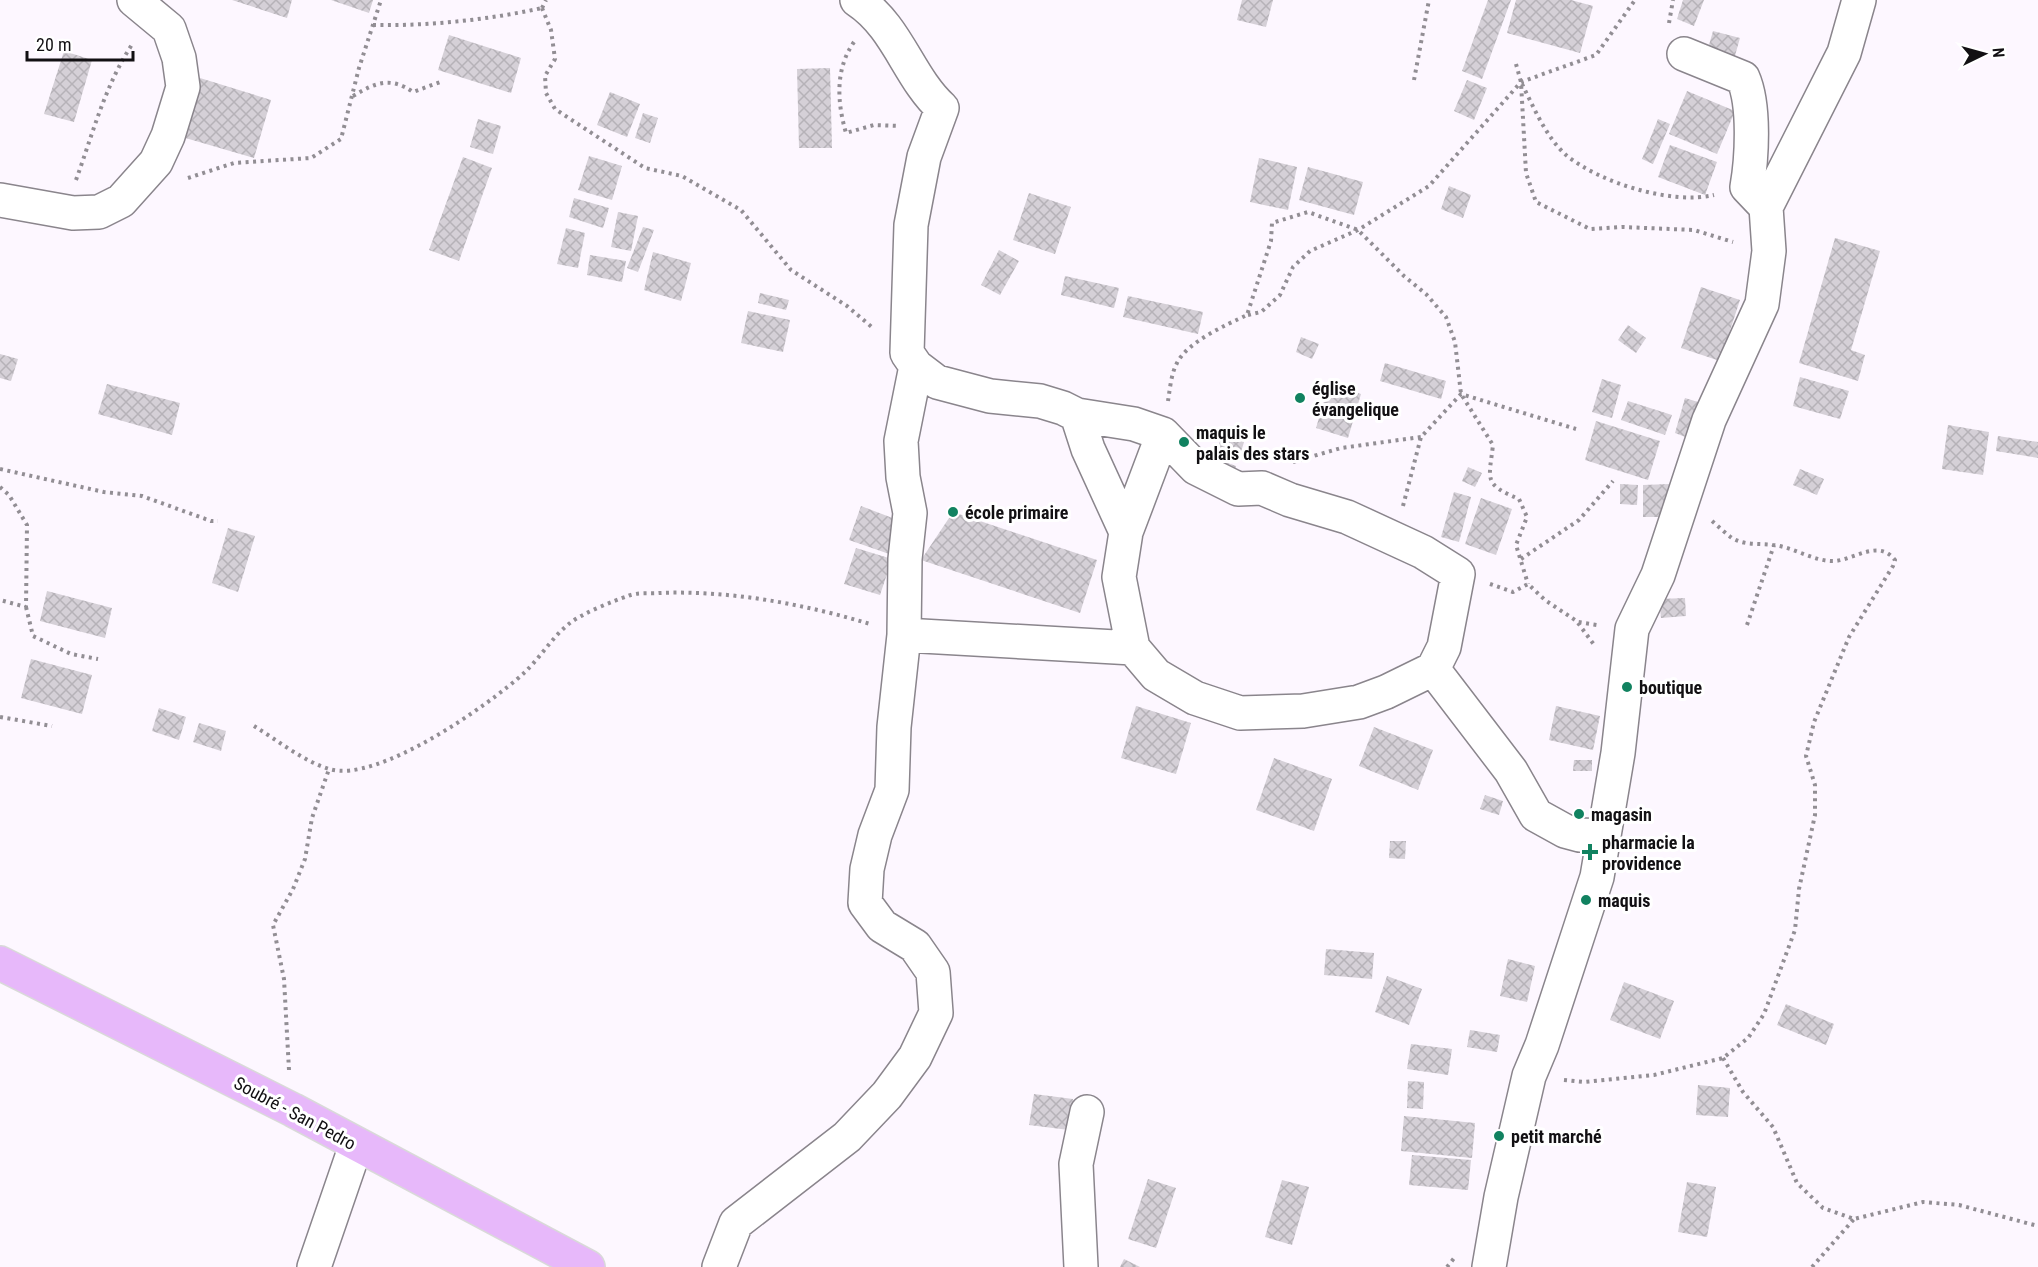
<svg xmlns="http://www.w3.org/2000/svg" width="2038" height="1267" viewBox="0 0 2038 1267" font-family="'Roboto Condensed',sans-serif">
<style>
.building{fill:url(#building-cross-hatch)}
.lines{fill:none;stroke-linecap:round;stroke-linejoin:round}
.minor-casing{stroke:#8a858c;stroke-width:36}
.major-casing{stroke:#d9d9d9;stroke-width:36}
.path{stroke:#928e94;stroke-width:4;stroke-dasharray:3 4.5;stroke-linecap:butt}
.minor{stroke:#fff;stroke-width:33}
.major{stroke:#e7b8fa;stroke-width:33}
.poi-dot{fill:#118260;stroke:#fff;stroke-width:2}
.labels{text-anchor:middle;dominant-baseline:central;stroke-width:6;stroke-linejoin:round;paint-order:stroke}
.poi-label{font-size:18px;font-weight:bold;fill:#121013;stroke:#fff;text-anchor:start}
.street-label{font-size:18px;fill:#121013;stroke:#fff}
</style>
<defs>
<pattern id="building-cross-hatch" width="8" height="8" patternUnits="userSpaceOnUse" patternTransform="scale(1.5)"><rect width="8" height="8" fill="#d5d0d7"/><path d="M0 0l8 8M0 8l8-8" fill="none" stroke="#b6b2b8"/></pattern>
</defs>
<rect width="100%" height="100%" fill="#fdf7ff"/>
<path class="building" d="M 232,0 L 292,0 L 287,18 Z
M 331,0 L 373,0 L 369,13 Z
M 1242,0 L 1273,0 L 1266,27 L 1237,20 Z
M 1488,0 L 1511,0 L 1482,79 L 1462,71 Z
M 1516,0 L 1571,0 L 1593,6 L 1580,53 L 1507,33 Z
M 1683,0 L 1704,0 L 1694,26 L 1677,19 Z
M 1713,31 L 1740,38 L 1734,59 L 1707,52 Z
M 449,35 L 521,58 L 511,93 L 438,70 Z
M 64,51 L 92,60 L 74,122 L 44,114 Z
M 830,68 L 832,148 L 799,148 L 797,69 Z
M 200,78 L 271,100 L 254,158 L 182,137 Z
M 1467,80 L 1487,88 L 1474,120 L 1454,111 Z
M 1687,91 L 1735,111 L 1717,154 L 1669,134 Z
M 610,92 L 640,104 L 627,137 L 597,125 Z
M 643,113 L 658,118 L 650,143 L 635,138 Z
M 478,119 L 501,126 L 493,154 L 470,147 Z
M 1658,119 L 1670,124 L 1653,164 L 1642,159 Z
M 1670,145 L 1717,162 L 1705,195 L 1658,177 Z
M 589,156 L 622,166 L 612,200 L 578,190 Z
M 463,157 L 492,168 L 459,261 L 429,250 Z
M 1259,158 L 1297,167 L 1288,210 L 1250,202 Z
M 1308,167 L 1363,182 L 1354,215 L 1299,200 Z
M 1449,186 L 1471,195 L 1463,218 L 1441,209 Z
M 1029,193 L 1071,207 L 1055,254 L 1013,240 Z
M 574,198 L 609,208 L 603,228 L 569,217 Z
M 618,212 L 638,216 L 631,251 L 611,247 Z
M 643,227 L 654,230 L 638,272 L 627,268 Z
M 566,228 L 585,233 L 578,268 L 557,264 Z
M 1835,238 L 1880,251 L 1851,350 L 1865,355 L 1858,381 L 1799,363 Z
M 999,250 L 1019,261 L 1000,295 L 981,285 Z
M 653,252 L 691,263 L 681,301 L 644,290 Z
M 590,255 L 626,261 L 622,282 L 587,275 Z
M 1065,276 L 1119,288 L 1114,308 L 1061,295 Z
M 1701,287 L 1740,300 L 1720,361 L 1681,348 Z
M 760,293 L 789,300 L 786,310 L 758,303 Z
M 1128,296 L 1203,312 L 1198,334 L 1123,317 Z
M 748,311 L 790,320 L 783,352 L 741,343 Z
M 1628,325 L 1646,338 L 1636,353 L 1618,340 Z
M 1301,337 L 1319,344 L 1312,359 L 1296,352 Z
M 0,354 L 18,359 L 11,381 L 0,378 Z
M 1385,363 L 1446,381 L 1441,399 L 1380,381 Z
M 1800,377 L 1849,391 L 1840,419 L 1793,406 Z
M 1602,379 L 1621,385 L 1612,418 L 1592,412 Z
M 107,384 L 180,403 L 172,435 L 98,414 Z
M 1329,384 L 1361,394 L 1348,438 L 1316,428 Z
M 1685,398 L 1698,402 L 1688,438 L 1675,433 Z
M 1628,401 L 1672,415 L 1665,435 L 1621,420 Z
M 1596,421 L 1660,441 L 1648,480 L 1585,460 Z
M 1948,425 L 1989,432 L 1983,475 L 1942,469 Z
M 1224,428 L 1246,436 L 1238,461 L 1216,453 Z
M 1998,436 L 2038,442 L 2038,458 L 1996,451 Z
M 1216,459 L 1236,466 L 1233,477 L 1213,471 Z
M 1468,467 L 1482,473 L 1475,487 L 1462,481 Z
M 1800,469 L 1824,479 L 1817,495 L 1793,485 Z
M 1620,484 L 1638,485 L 1637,505 L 1620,504 Z
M 1670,484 L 1670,517 L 1643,517 L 1643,485 Z
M 1454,492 L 1471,497 L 1459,542 L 1441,537 Z
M 1481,498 L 1512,509 L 1496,555 L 1465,544 Z
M 861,506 L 903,522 L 892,555 L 849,540 Z
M 953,512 L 1097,560 L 1080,613 L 921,560 Z
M 228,528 L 255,536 L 238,592 L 212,583 Z
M 856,548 L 892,559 L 880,595 L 844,584 Z
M 47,591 L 112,608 L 105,638 L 40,621 Z
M 1685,598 L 1686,616 L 1661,618 L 1659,599 Z
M 31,659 L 92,675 L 82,714 L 21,698 Z
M 1136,706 L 1191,723 L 1176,774 L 1121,758 Z
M 1556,706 L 1600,716 L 1593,750 L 1549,740 Z
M 159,708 L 186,717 L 179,740 L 152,731 Z
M 199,723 L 226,731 L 221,751 L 193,742 Z
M 1374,727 L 1433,750 L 1418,790 L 1359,766 Z
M 1274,758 L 1332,779 L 1314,831 L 1256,810 Z
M 1574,760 L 1592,760 L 1592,771 L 1573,771 Z
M 1485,795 L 1503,801 L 1499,815 L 1480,809 Z
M 1390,841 L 1406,841 L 1405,859 L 1389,858 Z
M 1326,949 L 1374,953 L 1372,979 L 1324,975 Z
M 1508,959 L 1535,966 L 1527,1002 L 1500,996 Z
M 1387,976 L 1422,989 L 1409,1025 L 1375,1012 Z
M 1624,982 L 1674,1001 L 1660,1039 L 1610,1020 Z
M 1786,1004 L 1834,1024 L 1826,1045 L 1777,1025 Z
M 1470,1030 L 1500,1035 L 1497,1052 L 1467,1047 Z
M 1411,1044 L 1452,1049 L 1448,1075 L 1407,1069 Z
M 1408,1081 L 1424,1082 L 1423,1109 L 1407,1108 Z
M 1698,1085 L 1730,1088 L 1728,1117 L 1696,1115 Z
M 1034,1094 L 1073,1099 L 1069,1130 L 1029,1125 Z
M 1404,1116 L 1475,1123 L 1472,1158 L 1401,1151 Z
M 1412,1155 L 1471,1160 L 1468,1190 L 1409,1185 Z
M 1148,1179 L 1176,1188 L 1156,1248 L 1128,1239 Z
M 1282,1180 L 1309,1187 L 1292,1245 L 1265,1237 Z
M 1687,1182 L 1716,1187 L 1707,1237 L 1678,1232 Z
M 1124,1259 L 1140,1267 L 1120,1267 Z"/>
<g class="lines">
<defs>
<path id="minor" d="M 857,0 C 898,27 908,77 942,108 L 924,157 L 911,225 L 907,353 L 916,366 L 937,382 L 990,396 L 1040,401 L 1063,408 L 1077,415 L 1134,424 L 1163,434 L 1196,468 L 1238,489 L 1262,488 L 1290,500 L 1347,517 L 1423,552 L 1458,574 L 1444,647 L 1433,669 L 1386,692 L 1359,702 L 1303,711 L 1240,713 L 1195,698 L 1156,675 L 1133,648
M 1684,54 L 1743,78 C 1755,105 1752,158 1747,187 L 1766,207
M 0,200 L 73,213 L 99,212 L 121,201 L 156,162 L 168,136 L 183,87 L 179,58 L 169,29 L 134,0
M 1077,415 L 1088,449 L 1126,532
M 904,635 L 1133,648 L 1119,577 L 1126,532 L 1163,434
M 1433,669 L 1511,771 L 1536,815 L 1565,831 L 1580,835 L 1603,836
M 314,1267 L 356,1145
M 719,1267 L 736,1223 L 847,1137 L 887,1095 L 915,1057 L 936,1013 L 933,972 L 915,946 L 882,926 L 865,903 L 867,869 L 875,835 L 892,790 L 894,727 L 904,635 L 905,559 L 910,513 L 903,477 L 901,441 L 916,366
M 1081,1267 L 1076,1164 L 1087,1112
M 1489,1267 L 1501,1197 L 1529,1076 L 1542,1045 L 1597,877 L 1618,753 L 1632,629 L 1658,575 L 1709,420 L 1762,304 L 1769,251 L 1766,207 L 1844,53 L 1859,0"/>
<path id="major" d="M 0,963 L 293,1110 L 588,1267"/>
</defs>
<use href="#minor" class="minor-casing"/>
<use href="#major" class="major-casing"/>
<path class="path" d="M 542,8 L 551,30 L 555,59 L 545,76 L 546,93 L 555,109 L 645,168 L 682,176 L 741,210 L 791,270 L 847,306 L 873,328
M 542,8 L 546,0
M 1669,23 L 1673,0
M 373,25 C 429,26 487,20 542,8
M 854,42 C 835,69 837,102 846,133 L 874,125 L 900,126
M 1516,64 L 1521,82 L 1526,173 L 1536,202 L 1590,229 L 1622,227 L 1694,230 L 1733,242
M 1414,80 L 1429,0
M 1522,84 C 1534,108 1546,137 1566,155 C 1600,183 1672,205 1714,195
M 353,96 C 375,83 390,76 413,92 L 443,81
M 188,178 L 234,163 L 311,158 L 341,139 L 359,68 L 381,0
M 76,180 C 93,133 105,85 133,43
M 1248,315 L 1261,312 L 1280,295 L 1293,267 L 1310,251 L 1358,230 L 1429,186 L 1521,82 L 1596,55 L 1635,0
M 1168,401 C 1170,389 1171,374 1177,363 C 1187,342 1226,325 1247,315 L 1271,241 L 1272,223 L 1308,212 L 1358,230 L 1404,276 L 1426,294 L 1446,317 L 1455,342 L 1461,394 L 1493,445 C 1489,480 1483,484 1519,499 L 1527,517 L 1516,545 L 1528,584
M 1293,462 L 1341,448 L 1421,437
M 0,469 L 104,492 L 142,496 L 211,521 L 218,521
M 0,487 L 9,495 L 27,525 L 26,607 L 0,600
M 1403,506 L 1421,437 L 1461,394 L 1576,429
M 1521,559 L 1579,520 L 1613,481
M 1490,584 L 1513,592 L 1528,584 L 1545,600 L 1578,622 L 1597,625
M 26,607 L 33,636 L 71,654 L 98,659
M 1578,623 L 1595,646
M 1747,625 L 1774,545
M 0,717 L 52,726
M 254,726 C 277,740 303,761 329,769 C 377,784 489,705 524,673 C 540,658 553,636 570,623 C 583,613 613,601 628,596 C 637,592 650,594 659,593 C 729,590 804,604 870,624
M 1723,1058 L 1743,1092 L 1773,1127 L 1797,1183 L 1823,1208 L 1854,1219 L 1923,1202 L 1959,1205 L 2038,1226
M 289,1070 L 284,979 L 273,925 L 293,889 L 305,859 L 312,818 L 329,769
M 1564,1080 L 1584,1082 L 1654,1075 L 1723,1058 L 1748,1038 L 1764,1014 L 1795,930 L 1799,889 L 1815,815 L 1815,785 L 1806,756 L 1814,722 L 1849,637 L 1893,566 L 1895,560 C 1879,539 1855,559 1835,561 C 1814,562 1794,547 1773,545 C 1758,543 1746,546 1732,538 C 1725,533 1718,526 1711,520
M 1447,1267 L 1455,1257
M 1812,1267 L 1854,1219"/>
<use href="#minor" class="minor"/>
<use href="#major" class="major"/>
</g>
<g class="poi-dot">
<circle cx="1300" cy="398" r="6"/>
<circle cx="1184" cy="442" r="6"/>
<circle cx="953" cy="512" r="6"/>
<circle cx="1627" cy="687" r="6"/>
<circle cx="1579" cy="814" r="6"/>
<path d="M1587 843h6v6h6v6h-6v6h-6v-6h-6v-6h6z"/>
<circle cx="1586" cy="900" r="6"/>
<circle cx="1499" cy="1136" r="6"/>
</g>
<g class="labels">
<g class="poi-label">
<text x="1312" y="388">église<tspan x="1312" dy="21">évangelique</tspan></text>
<text x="1196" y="432">maquis le<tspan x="1196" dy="21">palais des stars</tspan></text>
<text x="965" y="512">école primaire</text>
<text x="1639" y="687">boutique</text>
<text x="1591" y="814">magasin</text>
<text x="1602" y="842">pharmacie la<tspan x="1602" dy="21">providence</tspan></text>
<text x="1598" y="900">maquis</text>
<text x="1511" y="1136">petit marché</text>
</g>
<g class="street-label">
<text transform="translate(295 1113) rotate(28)">Soubré - San Pedro</text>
</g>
</g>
<g transform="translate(1984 54) rotate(85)" stroke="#ffffff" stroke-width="4.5" paint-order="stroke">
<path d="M0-4.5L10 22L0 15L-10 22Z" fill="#121013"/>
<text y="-9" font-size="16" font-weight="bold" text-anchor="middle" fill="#121013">N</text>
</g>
<path d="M27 51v9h106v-9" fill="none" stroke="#121013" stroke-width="3"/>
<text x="36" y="51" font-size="18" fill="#121013" stroke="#ffffff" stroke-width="4.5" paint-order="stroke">20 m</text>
</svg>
